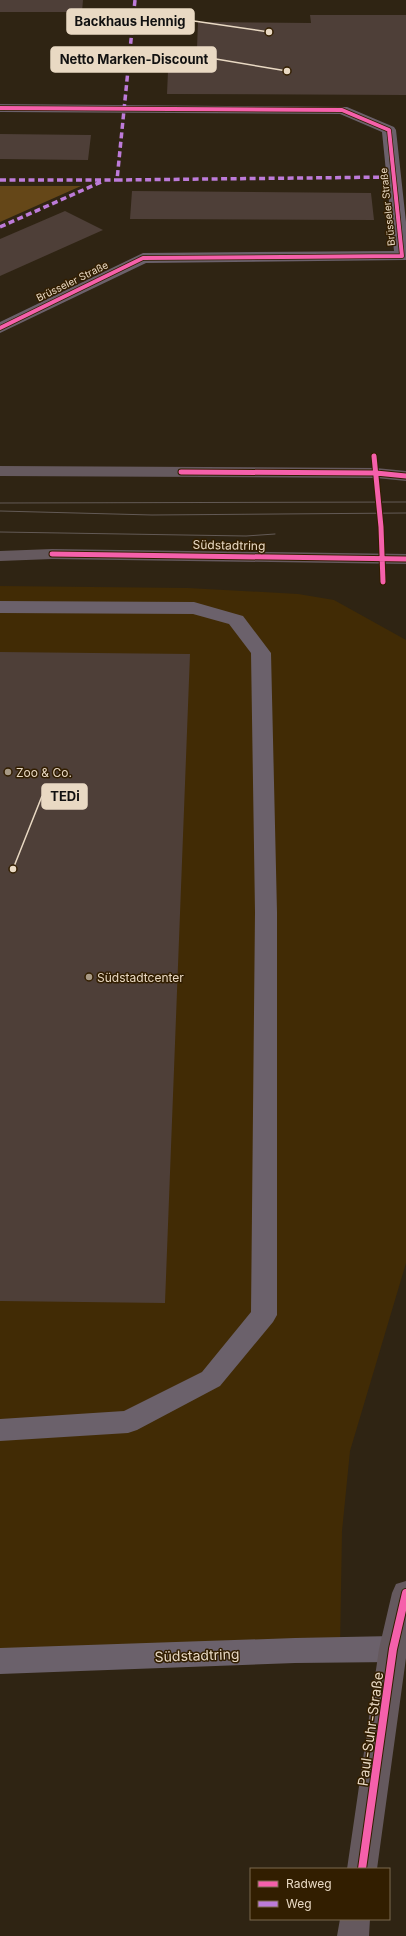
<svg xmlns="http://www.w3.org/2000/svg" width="406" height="1936" viewBox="0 0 406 1936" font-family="Inter,sans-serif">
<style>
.built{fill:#412b05}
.green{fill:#654718}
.building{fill:#4e3f38}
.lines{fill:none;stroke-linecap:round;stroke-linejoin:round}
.path{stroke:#665c5e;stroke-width:2;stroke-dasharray:2.5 2.5;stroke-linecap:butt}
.lane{fill:#6b616b;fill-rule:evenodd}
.street{fill:#6b616b;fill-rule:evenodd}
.secondary{fill:#65595e;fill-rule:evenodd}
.tram{stroke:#635a56;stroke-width:1}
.quiet{stroke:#bd7bd9;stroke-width:3.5;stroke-dasharray:6 3.5;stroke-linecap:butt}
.cycleway-far2-casing{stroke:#321e00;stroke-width:5.5}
.cycleway-far1-casing{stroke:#321e00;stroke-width:7}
.cycleway-casing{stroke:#321e00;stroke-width:10}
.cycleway-far2{stroke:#f560ab;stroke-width:4}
.cycleway-far1{stroke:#f560ab;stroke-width:5}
.cycleway{stroke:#f560ab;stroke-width:8}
.poi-dot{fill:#a89a85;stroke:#321e00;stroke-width:1.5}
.labels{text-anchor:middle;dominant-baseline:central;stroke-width:3;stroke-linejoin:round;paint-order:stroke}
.far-street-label{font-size:10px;fill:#e9d9c3;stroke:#321e00}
.street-label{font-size:12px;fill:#e9d9c3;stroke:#321e00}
.poi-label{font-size:12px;fill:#e9d9c3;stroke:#321e00;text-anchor:start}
.near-street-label{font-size:14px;fill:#e9d9c3;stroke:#321e00}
.leader{fill:none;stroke:#e9d9c3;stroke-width:1.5}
.callout-dot{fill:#e9d9c3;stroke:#321e00;stroke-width:1.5}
.callout{fill:#e9d9c3;stroke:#e9d9c3;stroke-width:1.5}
.callout-label{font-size:13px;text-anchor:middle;font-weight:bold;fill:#111}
</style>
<rect width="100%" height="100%" fill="#2f2413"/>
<path class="built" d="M 0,586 L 188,588 L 298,594 L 334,600 L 406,640 L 406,1263 L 350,1451 L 342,1531 L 340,1649 L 0,1661 Z"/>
<path class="green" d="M 0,186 L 81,186 L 0,222 Z"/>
<path class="building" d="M 0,0 L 83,0 L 82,12 L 0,12 Z
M 310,15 L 406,15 L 406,95 L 167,94 L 169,48 L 197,48 L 198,22 L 311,23 Z
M 0,134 L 91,135 L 88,160 L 0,159 Z
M 132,191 L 371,193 L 374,220 L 130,219 Z
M 65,211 L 103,230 L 0,276 L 0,239 Z
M 0,652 L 190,654 L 165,1303 L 0,1301 Z"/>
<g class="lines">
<path class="path" d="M 379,508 L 381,523"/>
<path class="lane" d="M 0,601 L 194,602 L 243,616 L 271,653 L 277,912 L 277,1315 L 273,1322 L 220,1386 L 137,1430 L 128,1433 L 0,1441 L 0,1419 L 124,1411 L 202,1372 L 251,1312 L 255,912 L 251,653 L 229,624 L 193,614 L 0,613 Z"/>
<path class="street" d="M 0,104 L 347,107 L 394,127 L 396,130 L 406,222 L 406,260 L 146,263 L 0,333 L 0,322 L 143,253 L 394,251 L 382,132 L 340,114 L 0,112 Z
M 393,1636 L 403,1640 L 406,1646 L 403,1658 L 393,1662 L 295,1663 L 0,1674 L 0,1648 L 295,1638 Z"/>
<path class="secondary" d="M 0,466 L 376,468 L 406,471 L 406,481 L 376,478 L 0,476 Z
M 52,549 L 406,554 L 406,564 L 52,559 L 0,561 L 0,551 Z
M 406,1581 L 406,1658 L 377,1869 L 347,1869 L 379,1649 L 392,1593 L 396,1584 Z
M 340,1919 L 370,1919 L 369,1936 L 337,1936 Z"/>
<path class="tram" d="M 0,503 L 406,502
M 0,511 L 152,515 L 406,513
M 0,532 L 246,536 L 275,534"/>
<path class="quiet" d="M 135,0 L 117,180 L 394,177
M 0,180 L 117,180
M 0,227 L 101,182"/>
<defs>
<path id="cycleway-far2" d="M 0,108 L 342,110 L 389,130 L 402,256 L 143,258 L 0,328"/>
<path id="cycleway-far1" d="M 374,456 L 381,527 L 383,582
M 181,472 L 376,473 L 406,476
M 52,554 L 406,559"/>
<path id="cycleway" d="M 362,1869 L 393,1649 L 406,1593"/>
</defs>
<use href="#cycleway-far2" class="cycleway-far2-casing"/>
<use href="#cycleway-far1" class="cycleway-far1-casing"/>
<use href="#cycleway" class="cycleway-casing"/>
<use href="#cycleway-far2" class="cycleway-far2"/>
<use href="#cycleway-far1" class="cycleway-far1"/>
<use href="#cycleway" class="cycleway"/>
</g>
<g class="poi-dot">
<circle cx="8" cy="772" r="4"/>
<circle cx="89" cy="977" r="4"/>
</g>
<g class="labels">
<g class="far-street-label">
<text transform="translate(387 207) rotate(-96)">Brüsseler Straße</text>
<text transform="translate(72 281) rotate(-26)">Brüsseler Straße</text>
</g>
<g class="street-label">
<text transform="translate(229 545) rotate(1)">Südstadtring</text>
</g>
<g class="poi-label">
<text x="16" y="772">Zoo &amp; Co.</text>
<text x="97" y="977">Südstadtcenter</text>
</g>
<g class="near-street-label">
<text transform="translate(197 1655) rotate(-2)">Südstadtring</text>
<text transform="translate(370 1729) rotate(-82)">Paul-Suhr-Straße</text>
</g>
</g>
<path class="leader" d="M269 32L194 21M287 71L216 59M13 869L42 796"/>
<g class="callout-dot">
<circle cx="269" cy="32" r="4"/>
<circle cx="287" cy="71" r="4"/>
<circle cx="13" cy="869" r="4"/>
</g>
<g class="callout">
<rect x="67" y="9" width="127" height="25" rx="4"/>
<rect x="51" y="47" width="165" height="25" rx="4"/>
<rect x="42" y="784" width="45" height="25" rx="4"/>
</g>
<g class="callout-label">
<text x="130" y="26">Backhaus Hennig</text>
<text x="134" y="64">Netto Marken-Discount</text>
<text x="65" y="801">TEDi</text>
</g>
<rect x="250" y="1868" width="140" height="52" fill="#321e00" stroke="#7b694e"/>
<rect x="258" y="1881" width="20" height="6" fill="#f560ab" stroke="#7b694e"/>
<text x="286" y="1888" font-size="12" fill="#e9d9c3">Radweg</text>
<rect x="258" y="1901" width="20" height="6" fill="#bd7bd9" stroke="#7b694e"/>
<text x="286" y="1908" font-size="12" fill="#e9d9c3">Weg</text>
</svg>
